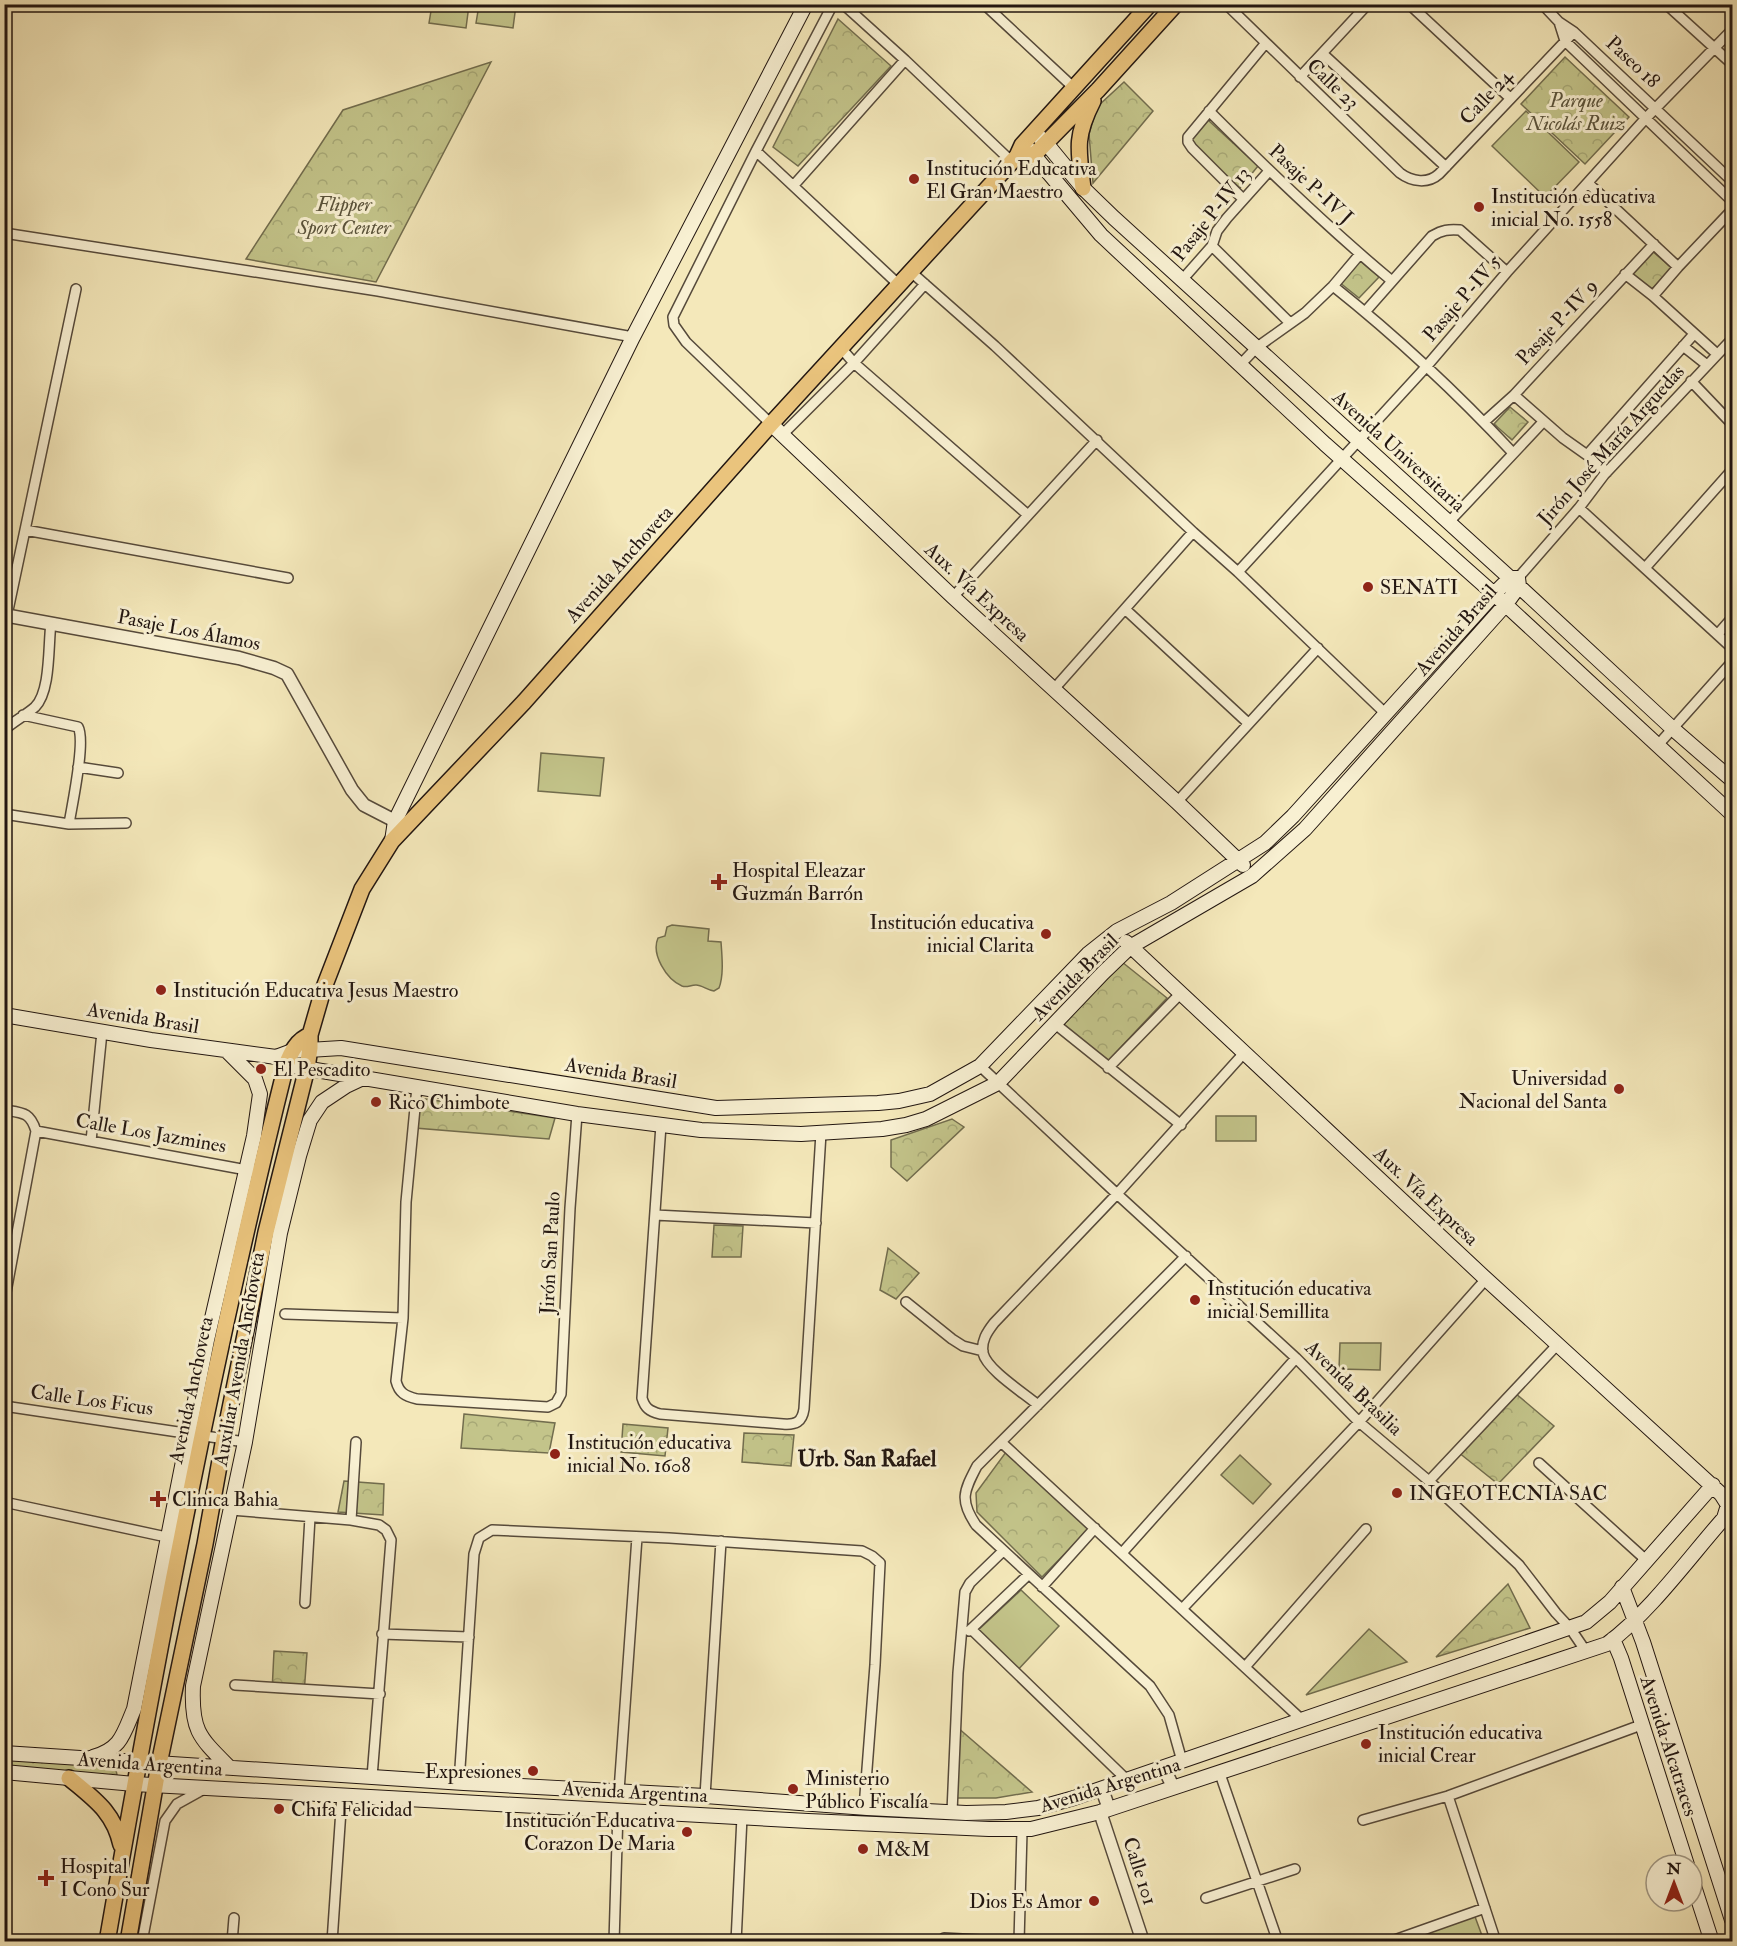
<svg xmlns="http://www.w3.org/2000/svg" width="1737" height="1946" viewBox="0 0 1737 1946" font-family="'IM FELL Double Pica',serif">
<style>
.grass{fill:#c3c48a;stroke:#726d4e;stroke-width:1.5}
.forest{fill:url(#forest-crowns);stroke:#726d4e;stroke-width:1.5}
.lines{fill:none;stroke-linecap:round;stroke-linejoin:round}
.minor-casing{stroke:#564a3b;stroke-width:12}
.tertiary-casing{stroke:#564a3b;stroke-width:15}
.secondary-casing{stroke:#221611;stroke-width:16}
.primary-casing{stroke:#221611;stroke-width:18}
.minor{stroke:#f8f0d2;stroke-width:9}
.tertiary{stroke:#f8f0d2;stroke-width:12}
.secondary{stroke:#f8f0d2;stroke-width:14}
.primary{stroke:#eac47d;stroke-width:15}
.poi-dot{fill:#8f2418;stroke:#f8f0d2;stroke-width:2}
.labels{text-anchor:middle;dominant-baseline:central;stroke-width:6;stroke-linejoin:round;paint-order:stroke}
.street-label{font-size:20px;fill:#221611;stroke:#f8f0d2}
.park-label{font-size:20px;font-style:italic;fill:#5a533b;stroke:#f8f0d2}
.poi-label{font-size:20px;fill:#221611;stroke:#f8f0d2;text-anchor:start}
.quarter-label{font-size:22px;font-weight:bold;fill:#221611;stroke:#f8f0d2}
</style>
<defs>
<pattern id="forest-crowns" width="20" height="18" patternUnits="userSpaceOnUse" patternTransform="scale(1.5)"><rect width="20" height="18" fill="#c3c48a"/><path d="M2 6a3 3 0 1 1 6 0M12 15a3 3 0 1 1 6 0" fill="none" stroke="#a7a876"/></pattern>
</defs>
<rect width="100%" height="100%" fill="#f4e8ba"/>
<filter id="stains"><feTurbulence type="fractalNoise" baseFrequency=".00333" numOctaves="4"/><feColorMatrix values="0 0 0 0 .2 0 0 0 0 .09 0 0 0 0 .02 0 0 0 .5 -.17"/></filter>
<radialGradient id="worn" r=".72"><stop offset=".6" stop-color="#630" stop-opacity="0"/><stop offset="1" stop-color="#630" stop-opacity=".3"/></radialGradient>
<path class="grass" d="M 432,5 L 469,5 L 466,28 L 429,23 Z
M 479,5 L 516,5 L 513,28 L 476,23 Z
M 1526,111 L 1579,162 L 1545,197 L 1492,146 Z
M 541,753 L 604,758 L 600,796 L 538,791 Z
M 672,925 L 709,929 L 708,941 L 721,942 C 722,956 724,975 719,988 L 714,991 C 707,990 702,985 696,985 C 690,985 687,988 682,986 C 666,979 651,954 658,938 L 665,936 L 667,927 Z
M 1216,1116 L 1256,1116 L 1256,1141 L 1216,1141 Z
M 1340,1343 L 1381,1343 L 1380,1370 L 1339,1369 Z
M 1240,1455 L 1271,1484 L 1253,1504 L 1221,1475 Z
M 1021,1590 L 1059,1626 L 1014,1674 L 974,1634 Z
M 1369,1629 L 1407,1662 L 1306,1695 Z
M 1474,1914 L 1484,1941 L 1427,1941 L 1424,1934 Z"/>
<path class="forest" d="M 838,19 L 891,66 L 798,166 L 773,147 Z
M 1565,57 L 1629,117 L 1585,164 L 1521,104 Z
M 491,62 L 376,282 L 246,259 L 343,110 Z
M 1124,82 L 1153,111 L 1093,183 L 1089,134 L 1097,107 Z
M 1208,120 L 1258,166 L 1240,188 L 1189,142 Z
M 1651,250 L 1672,268 L 1651,290 L 1631,273 Z
M 1359,260 L 1379,277 L 1359,298 L 1339,282 Z
M 1510,407 L 1528,422 L 1512,440 L 1494,424 Z
M 1122,962 L 1167,998 L 1106,1063 L 1060,1024 Z
M 419,1098 L 555,1118 L 549,1139 L 415,1128 Z
M 952,1119 L 964,1127 L 907,1181 L 891,1167 L 891,1140 Z
M 714,1225 L 743,1226 L 741,1257 L 712,1257 Z
M 888,1248 L 919,1273 L 896,1299 L 880,1290 Z
M 1515,1393 L 1554,1426 L 1498,1484 L 1458,1452 Z
M 464,1414 L 555,1423 L 549,1453 L 461,1448 Z
M 623,1424 L 668,1428 L 665,1456 L 621,1452 Z
M 744,1433 L 794,1435 L 791,1466 L 742,1462 Z
M 1006,1452 L 1089,1529 L 1042,1577 L 977,1512 L 976,1493 Z
M 344,1481 L 384,1484 L 383,1515 L 338,1512 Z
M 1508,1584 L 1530,1628 L 1436,1657 Z
M 274,1651 L 307,1653 L 304,1694 L 272,1692 Z
M 957,1727 L 1032,1792 L 996,1798 L 956,1798 Z
M 4,1758 L 109,1766 L 116,1770 L 117,1775 L 110,1781 L 5,1772 Z"/>
<g class="lines">
<defs>
<path id="minor" d="M 843,4 L 905,60 L 1011,161
M 984,4 L 1073,87
M 1226,4 L 1400,173 C 1412,182 1428,184 1439,174 L 1574,32
M 1409,4 L 1510,98
M 1542,4 L 1559,22 L 1574,32 L 1732,181
M 1666,4 L 1732,64
M 1559,22 L 1565,41 L 1732,201
M 1323,54 L 1446,167
M 1300,77 L 1368,4
M 1209,111 C 1268,170 1328,228 1392,281
M 756,151 L 898,284
M 1589,184 L 1678,267
M 794,185 L 905,60
M 1243,199 L 1192,148 L 1188,142 L 1188,137 L 1265,44
M 4,233 L 378,291 L 633,337
M 1212,246 L 1289,322
M 910,271 L 995,346 L 1193,532
M 1625,274 L 1653,296 L 1717,354
M 1182,280 L 1212,246 L 1217,231 L 1227,218 L 1269,171
M 1333,286 C 1397,337 1457,393 1513,453
M 1653,296 L 1678,267 L 1732,210
M 1365,312 L 1432,236 C 1442,230 1449,229 1460,230 L 1507,272
M 1683,346 L 1707,365
M 841,348 L 854,363 L 1028,515
M 1240,365 L 1256,348 L 1305,313 L 1333,286 L 1360,254
M 1691,381 L 1732,424
M 1514,395 L 1563,438 L 1587,455 L 1607,472
M 1484,422 L 1514,395 L 1654,244
M 771,424 L 686,342 L 674,325 L 673,317 L 756,151 L 833,4
M 782,435 L 854,363 L 925,284
M 1587,455 L 1694,334
M 1579,508 L 1732,648
M 1449,522 L 1543,422
M 25,530 L 288,578
M 1645,568 L 1732,470
M 1238,572 L 1426,367 L 1507,272 L 1646,118 L 1732,30
M 1518,578 L 1579,508 L 1604,475 L 1732,339
M 953,597 L 1097,440
M 1125,609 L 1248,723
M 7,615 L 76,289
M 1718,634 L 1732,618
M 1054,689 L 1193,532 L 1238,572 L 1386,714
M 23,715 L 78,727 C 86,741 72,805 69,824
M 4,730 C 14,721 26,715 35,707 C 51,691 48,645 51,623
M 1658,745 L 1732,662
M 78,767 L 118,773
M 1177,802 L 1318,648
M 4,814 L 69,824 L 126,823
M 1054,1023 L 1181,1125
M 980,1066 L 1117,1194 L 1296,1358 L 1359,1422 L 1429,1481 L 1519,1565 L 1556,1613 L 1570,1628 L 1585,1650
M 1108,1068 L 1180,994
M 417,1087 L 406,1202 L 403,1318 L 396,1381 C 399,1393 405,1396 417,1399 L 548,1407 L 556,1403 L 561,1394 L 570,1208 L 577,1114
M 4,1110 C 23,1113 30,1112 36,1131 L 4,1303
M 661,1125 L 642,1398 C 645,1408 649,1411 660,1414 L 783,1424 C 796,1425 802,1422 804,1409 L 821,1133
M 36,1131 L 252,1171
M 91,1141 L 102,1032
M 655,1215 L 816,1223
M 906,1302 L 952,1339 L 963,1346 L 983,1351
M 285,1314 L 403,1318
M 1038,1405 C 1024,1393 987,1370 983,1353 C 981,1341 987,1332 994,1323 L 1117,1194 L 1244,1053
M 4,1406 L 245,1442
M 1001,1442 L 1302,1720
M 1539,1463 L 1646,1560
M 1429,1481 L 1558,1344
M 4,1502 L 171,1538
M 231,1510 L 351,1520 L 379,1525 L 386,1530 L 391,1540 L 372,1777
M 351,1520 L 356,1442
M 1122,1553 L 1296,1358
M 1042,1587 L 1095,1528
M 305,1603 L 310,1517
M 1182,1609 L 1359,1422 L 1486,1279
M 971,1629 L 1127,1780
M 969,1631 L 1028,1575
M 382,1634 L 469,1637
M 1245,1667 L 1366,1529
M 235,1685 L 380,1694
M 1182,1761 L 1169,1715 L 1150,1686 L 976,1525 C 959,1500 964,1491 977,1466 L 1186,1256
M 1219,1771 L 1278,1942
M 459,1783 L 474,1554 L 479,1538 L 492,1530 L 669,1538 L 862,1551 L 872,1556 L 880,1563 L 875,1665 L 864,1808
M 619,1791 L 637,1537
M 705,1796 L 721,1541
M 1448,1796 L 1496,1942
M 952,1812 L 958,1673 L 965,1592 L 970,1583 L 1002,1552
M 1363,1820 L 1448,1796 L 1641,1725
M 1206,1898 L 1295,1869
M 944,1938 L 1019,1942
M 142,1942 L 165,1821 L 177,1804 L 204,1789
M 232,1942 L 234,1918
M 332,1942 L 342,1795
M 614,1942 L 618,1810
M 736,1942 L 742,1817
M 1019,1942 L 1022,1831
M 1389,1942 L 1485,1908"/>
<path id="tertiary" d="M 4,615 L 239,658 L 274,668 L 287,674 L 352,790 L 364,805 L 395,821
M 1164,1768 L 1173,1787
M 1102,1789 L 1109,1809
M 1100,1812 L 1143,1942"/>
<path id="secondary" d="M 1034,132 L 1046,143 L 1083,188 L 1114,218 L 1510,578 L 1672,728 L 1732,780
M 1026,146 L 1101,235 L 1325,444 L 1494,594 L 1732,814
M 771,424 L 953,597 L 1177,802 L 1243,865
M 392,841 L 395,821 L 633,337 L 806,4
M 4,1015 L 151,1040 L 276,1057 L 292,1051 L 341,1048 L 716,1108 L 878,1103 L 899,1101 L 930,1094 L 980,1066 L 1088,954 L 1117,931 L 1171,903 L 1265,843 L 1293,816 L 1494,594 L 1510,578 L 1518,578 L 1519,586 L 1506,604 L 1305,829 L 1252,876 L 1130,947 L 1103,973 L 998,1083 L 926,1119 L 906,1125 L 882,1129 L 801,1134 L 701,1130 L 577,1114 L 286,1065 L 276,1057
M 1622,1587 L 1643,1642 L 1732,1920
M 1613,1639 L 1621,1658 L 1687,1865
M 4,1753 L 464,1783 L 705,1796 L 867,1808 L 966,1813 L 1006,1812 L 1038,1808 L 1074,1798 L 1586,1622 L 1610,1602 L 1713,1485
M 93,1757 C 121,1749 123,1735 134,1709 L 207,1340 L 254,1136 L 260,1094 L 255,1079 L 227,1051
M 230,1768 C 199,1737 191,1731 193,1686 L 245,1442 L 280,1233 L 299,1156 L 310,1120 L 322,1102 L 346,1086 L 363,1078
M 4,1772 L 134,1784 L 808,1821 L 989,1829 L 1031,1829 L 1100,1812 L 1607,1644 C 1650,1612 1688,1559 1724,1518 L 1728,1505 L 1721,1494 L 1486,1279 L 1126,942
M 1692,1880 L 1712,1942"/>
<path id="primary" d="M 1017,156 L 1028,157 L 1037,152 L 1098,90 L 1176,4
M 1083,188 C 1078,149 1075,136 1093,101
M 69,1778 C 94,1799 114,1812 121,1845
M 107,1942 C 158,1648 214,1354 286,1065 C 291,1052 297,1040 310,1035
M 128,1942 L 159,1764 L 205,1544 L 224,1438 L 266,1232 L 307,1068 L 310,1048 L 310,1035 L 323,990 L 362,889 L 392,841 L 524,702 L 771,424 L 1017,156 L 1022,145 L 1150,4"/>
</defs>
<use href="#minor" class="minor-casing"/>
<use href="#tertiary" class="tertiary-casing"/>
<use href="#secondary" class="secondary-casing"/>
<use href="#primary" class="primary-casing"/>
<use href="#minor" class="minor"/>
<use href="#tertiary" class="tertiary"/>
<use href="#secondary" class="secondary"/>
<use href="#primary" class="primary"/>
</g>
<g class="poi-dot">
<circle cx="914" cy="179" r="6"/>
<circle cx="1479" cy="207" r="6"/>
<circle cx="1368" cy="587" r="6"/>
<path d="M716 873h6v6h6v6h-6v6h-6v-6h-6v-6h6z"/>
<circle cx="1046" cy="934" r="6"/>
<circle cx="161" cy="990" r="6"/>
<circle cx="261" cy="1069" r="6"/>
<circle cx="1619" cy="1089" r="6"/>
<circle cx="376" cy="1102" r="6"/>
<circle cx="1195" cy="1300" r="6"/>
<circle cx="555" cy="1454" r="6"/>
<circle cx="1397" cy="1493" r="6"/>
<path d="M155 1490h6v6h6v6h-6v6h-6v-6h-6v-6h6z"/>
<circle cx="1366" cy="1744" r="6"/>
<circle cx="533" cy="1771" r="6"/>
<circle cx="793" cy="1789" r="6"/>
<circle cx="279" cy="1809" r="6"/>
<circle cx="687" cy="1832" r="6"/>
<circle cx="863" cy="1849" r="6"/>
<path d="M43 1869h6v6h6v6h-6v6h-6v-6h-6v-6h6z"/>
<circle cx="1094" cy="1901" r="6"/>
</g>
<g class="labels">
<g class="street-label">
<text transform="translate(1633 62) rotate(43)">Paseo 18</text>
<text transform="translate(1333 84) rotate(44)">Calle 23</text>
<text transform="translate(1486 97) rotate(-47)">Calle 24</text>
<text transform="translate(1311 184) rotate(43)">Pasaje P-IV J</text>
<text transform="translate(1211 214) rotate(-52)">Pasaje P-IV 13</text>
<text transform="translate(1462 298) rotate(-49)">Pasaje P-IV 5</text>
<text transform="translate(1557 322) rotate(-47)">Pasaje P-IV 9</text>
<text transform="translate(1611 445) rotate(-48)">Jirón José María Arguedas</text>
<text transform="translate(1399 451) rotate(42)">Avenida Universitaria</text>
<text transform="translate(619 564) rotate(-48)">Avenida Anchoveta</text>
<text transform="translate(977 592) rotate(43)">Aux. Vía Expresa</text>
<text transform="translate(189 630) rotate(11)">Pasaje Los Álamos</text>
<text transform="translate(1456 630) rotate(-49)">Avenida Brasil</text>
<text transform="translate(1075 977) rotate(-45)">Avenida Brasil</text>
<text transform="translate(143 1018) rotate(9)">Avenida Brasil</text>
<text transform="translate(621 1073) rotate(9)">Avenida Brasil</text>
<text transform="translate(151 1133) rotate(10)">Calle Los Jazmines</text>
<text transform="translate(1426 1196) rotate(43)">Aux. Vía Expresa</text>
<text transform="translate(550 1253) rotate(-87)">Jirón San Paulo</text>
<text transform="translate(239 1359) rotate(-80)">Auxiliar Avenida Anchoveta</text>
<text transform="translate(1354 1388) rotate(44)">Avenida Brasilia</text>
<text transform="translate(191 1390) rotate(-78)">Avenida Anchoveta</text>
<text transform="translate(92 1400) rotate(8)">Calle Los Ficus</text>
<text transform="translate(1669 1746) rotate(72)">Avenida Alcatraces</text>
<text transform="translate(150 1764) rotate(4)">Avenida Argentina</text>
<text transform="translate(1110 1785) rotate(-17)">Avenida Argentina</text>
<text transform="translate(635 1792) rotate(3)">Avenida Argentina</text>
<text transform="translate(1140 1871) rotate(72)">Calle 101</text>
</g>
<g class="park-label">
<text x="1576" y="100">Parque<tspan x="1576" dy="23">Nicolás Ruiz</tspan></text>
<text x="344" y="204">Flipper<tspan x="344" dy="23">Sport Center</tspan></text>
</g>
<g class="poi-label">
<text x="926" y="168">Institución Educativa<tspan x="926" dy="23">El Gran Maestro</tspan></text>
<text x="1491" y="196">Institución educativa<tspan x="1491" dy="23">inicial No. 1558</tspan></text>
<text x="1380" y="587">SENATI</text>
<text x="732" y="870">Hospital Eleazar<tspan x="732" dy="23">Guzmán Barrón</tspan></text>
<text x="1034" y="922" text-anchor="end">Institución educativa<tspan x="1034" dy="23">inicial Clarita</tspan></text>
<text x="173" y="990">Institución Educativa Jesus Maestro</text>
<text x="273" y="1069">El Pescadito</text>
<text x="1607" y="1078" text-anchor="end">Universidad<tspan x="1607" dy="23">Nacional del Santa</tspan></text>
<text x="388" y="1102">Rico Chimbote</text>
<text x="1207" y="1288">Institución educativa<tspan x="1207" dy="23">inicial Semillita</tspan></text>
<text x="567" y="1442">Institución educativa<tspan x="567" dy="23">inicial No. 1608</tspan></text>
<text x="1409" y="1493">INGEOTECNIA SAC</text>
<text x="172" y="1499">Clinica Bahia</text>
<text x="1378" y="1732">Institución educativa<tspan x="1378" dy="23">inicial Crear</tspan></text>
<text x="521" y="1771" text-anchor="end">Expresiones</text>
<text x="805" y="1778">Ministerio<tspan x="805" dy="23">Público Fiscalía</tspan></text>
<text x="291" y="1809">Chifa Felicidad</text>
<text x="675" y="1820" text-anchor="end">Institución Educativa<tspan x="675" dy="23">Corazon De Maria</tspan></text>
<text x="875" y="1849">M&amp;M</text>
<text x="60" y="1866">Hospital<tspan x="60" dy="23">I Cono Sur</tspan></text>
<text x="1082" y="1901" text-anchor="end">Dios Es Amor</text>
</g>
<g class="quarter-label">
<text x="867" y="1459">Urb. San Rafael</text>
</g>
</g>
<rect width="1737" height="1946" fill="none" stroke="#f4e8ba" stroke-width="24"/>
<rect x="6" y="6" width="1725" height="1934" fill="none" stroke="#221611" stroke-width="3"/>
<rect x="12" y="12" width="1713" height="1922" fill="none" stroke="#221611" stroke-width="1.5"/>
<g transform="translate(1674 1883)"><circle r="28" fill="#f8f0d2" stroke="#a29985" stroke-width="1.5"/>
<path d="M0-4.5L10 22L0 15L-10 22Z" fill="#8f2418"/>
<text y="-9" font-size="16" font-weight="bold" text-anchor="middle" fill="#221611">N</text>
</g>
<rect width="100%" height="100%" filter="url(#stains)"/>
<rect width="100%" height="100%" fill="url(#worn)"/>
</svg>
